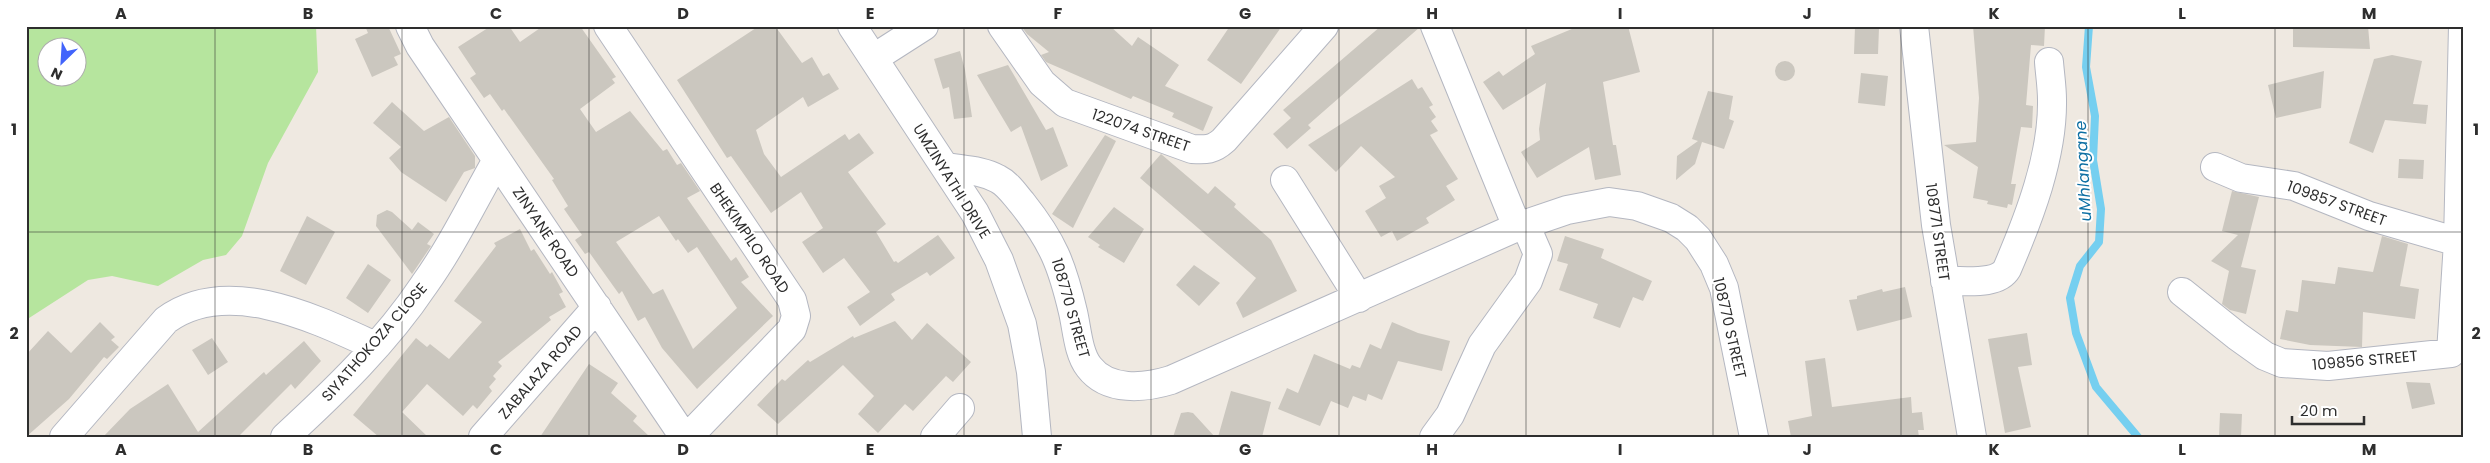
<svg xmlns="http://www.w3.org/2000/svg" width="2490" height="463" viewBox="0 0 2490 463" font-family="Poppins,sans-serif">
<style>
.green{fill:#b6e59e;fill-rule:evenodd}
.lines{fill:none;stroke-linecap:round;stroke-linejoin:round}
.stream{stroke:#75cff0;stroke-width:8}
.building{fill:#cbc7bf;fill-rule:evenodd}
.street-casing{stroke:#b4b7c1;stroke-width:30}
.secondary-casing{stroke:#b4b7c1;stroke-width:30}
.street{stroke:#fff;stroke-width:28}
.secondary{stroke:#fff;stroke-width:28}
.grid{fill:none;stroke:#2e2e2e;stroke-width:1;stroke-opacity:0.55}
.labels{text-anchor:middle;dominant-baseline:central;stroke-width:4;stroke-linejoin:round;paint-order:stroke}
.street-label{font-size:15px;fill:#2e2e2e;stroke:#fff}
.water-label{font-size:16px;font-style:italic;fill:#0d6fa3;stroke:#fff}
.neatline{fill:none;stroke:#2e2e2e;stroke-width:2}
.grid-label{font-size:16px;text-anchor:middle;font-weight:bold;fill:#2e2e2e}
</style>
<rect width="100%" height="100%" fill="#efe9e1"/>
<path class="green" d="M 26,26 L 316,26 L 318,72 L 268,163 L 242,236 L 226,255 L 203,260 L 158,286 L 112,276 L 88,280 L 26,320 ZM 48,48 L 78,48 L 78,78 L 48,78 Z"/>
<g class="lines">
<path class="stream" d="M 2089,26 L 2086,67 L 2095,116 L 2093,160 L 2101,209 L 2099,242 L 2080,266 L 2070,298 L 2076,333 L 2096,387 L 2138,437"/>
</g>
<path class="building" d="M 365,26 L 388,26 L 401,54 L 394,57 L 398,65 L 372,77 L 355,39 L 368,33 Z
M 491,26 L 509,26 L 520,42 L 543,26 L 580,26 L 616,77 L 612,79 L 615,83 L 580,109 L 596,132 L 630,111 L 663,151 L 667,149 L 677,165 L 681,163 L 700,191 L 687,198 L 731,261 L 736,257 L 749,277 L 741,282 L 773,316 L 697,389 L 662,348 L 645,317 L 638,321 L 622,291 L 619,294 L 589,252 L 585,254 L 575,240 L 582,235 L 564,209 L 568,206 L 552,180 L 554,179 L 504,109 L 502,111 L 490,94 L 484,98 L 470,78 L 476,74 L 458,47 ZM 659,216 L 676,241 L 678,239 L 688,253 L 697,247 L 737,308 L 693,349 L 663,289 L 653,294 L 616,242 Z
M 759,26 L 775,26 L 802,63 L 812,57 L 823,76 L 829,73 L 839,89 L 808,107 L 803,97 L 756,130 L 764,154 L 781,177 L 845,134 L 849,140 L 859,133 L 874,153 L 848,172 L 886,224 L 876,232 L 894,262 L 896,261 L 898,263 L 938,235 L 955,258 L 930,276 L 927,272 L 891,294 L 895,300 L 860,326 L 847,307 L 870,292 L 844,258 L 823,273 L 802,242 L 823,228 L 801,192 L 771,213 L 731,156 L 727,158 L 677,80 Z
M 1021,26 L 1110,26 L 1132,46 L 1138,37 L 1179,65 L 1165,86 L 1213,107 L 1203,131 L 1172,117 L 1174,113 L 1133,96 L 1131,99 L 1046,62 L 1041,55 L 1049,52 L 1027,34 Z
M 1230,26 L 1282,26 L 1241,84 L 1207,60 Z
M 1381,26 L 1420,27 L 1308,125 L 1311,128 L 1287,149 L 1273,134 L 1291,118 L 1283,110 Z
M 1579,26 L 1628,26 L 1640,72 L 1603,82 L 1613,145 L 1616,145 L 1621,175 L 1595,180 L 1589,147 L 1537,178 L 1521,152 L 1540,140 L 1539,129 L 1546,83 L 1503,110 L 1483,82 L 1499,71 L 1503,76 L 1535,54 L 1531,46 Z
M 1973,26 L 2045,26 L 2044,46 L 2031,45 L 2026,105 L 2033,106 L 2032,128 L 2021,127 L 2011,184 L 2016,184 L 2012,205 L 2008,204 L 2007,208 L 1987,204 L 1988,201 L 1973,198 L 1978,167 L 1944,145 L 1976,142 L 1979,98 Z
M 2293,26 L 2368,26 L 2370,49 L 2293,47 Z
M 1855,27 L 1879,28 L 1878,54 L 1854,54 Z
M 960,51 L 965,70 L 972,117 L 954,119 L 949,87 L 943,89 L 934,59 Z
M 2392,55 L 2422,61 L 2413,104 L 2428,105 L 2426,124 L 2385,120 L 2373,153 L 2349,143 L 2374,59 Z
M1775 71a10 10 0 1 1 20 0a10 10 0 1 1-20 0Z
M 1008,65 L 1046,130 L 1053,127 L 1068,166 L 1041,181 L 1021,126 L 1011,132 L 977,75 Z
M 2324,71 L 2321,108 L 2276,118 L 2268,85 Z
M 1861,73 L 1888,76 L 1885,106 L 1858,103 Z
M 1412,79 L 1418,89 L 1422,87 L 1433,105 L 1429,107 L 1436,117 L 1431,121 L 1438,131 L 1430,135 L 1458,179 L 1446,186 L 1455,200 L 1426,218 L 1429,223 L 1397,241 L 1392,231 L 1381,237 L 1365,211 L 1386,198 L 1379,186 L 1395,177 L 1361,146 L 1336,172 L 1308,145 Z
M 1708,91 L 1733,96 L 1729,119 L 1734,121 L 1724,149 L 1702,142 L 1695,164 L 1676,180 L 1677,156 L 1698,141 L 1692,139 Z
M 392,102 L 424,131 L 449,117 L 475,156 L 475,168 L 464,172 L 446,202 L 401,172 L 389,158 L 401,147 L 373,123 Z
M 1105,135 L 1116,141 L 1073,228 L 1052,214 Z
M 1161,154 L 1208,194 L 1215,186 L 1236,204 L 1234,207 L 1271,240 L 1297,291 L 1243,318 L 1236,303 L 1256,278 L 1140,178 Z
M 2399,159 L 2424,160 L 2423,179 L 2398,178 Z
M 2232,191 L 2259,197 L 2241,267 L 2256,270 L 2246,314 L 2230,310 L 2222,304 L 2229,271 L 2211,261 L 2238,235 L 2222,231 Z
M 1114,207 L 1144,229 L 1124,263 L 1098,247 L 1100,245 L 1088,237 Z
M 387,210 L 392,212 L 412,230 L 418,222 L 434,234 L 427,244 L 431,246 L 412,274 L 376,226 L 377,215 Z
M 307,216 L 335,232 L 306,285 L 280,271 Z
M 520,229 L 531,251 L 534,249 L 550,274 L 552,272 L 563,292 L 559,294 L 566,307 L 549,317 L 551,320 L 498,362 L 502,366 L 493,376 L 496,379 L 489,387 L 492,391 L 477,409 L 473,405 L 463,416 L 427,384 L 402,412 L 428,437 L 379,437 L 353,415 L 416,338 L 427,347 L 430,344 L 449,359 L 482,322 L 454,301 L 496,246 L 494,243 Z
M 1565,236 L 1604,249 L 1601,258 L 1652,281 L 1643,301 L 1633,297 L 1620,328 L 1593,318 L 1598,304 L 1559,290 L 1568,264 L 1557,261 Z
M 2382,236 L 2408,244 L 2400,286 L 2419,289 L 2415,319 L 2363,312 L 2362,347 L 2310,345 L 2280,339 L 2286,310 L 2298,312 L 2302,280 L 2335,284 L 2338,267 L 2373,272 Z
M 368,264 L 391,280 L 368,313 L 346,298 Z
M 1194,265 L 1220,283 L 1199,306 L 1176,285 Z
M 1905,287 L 1912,317 L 1857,331 L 1849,300 L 1857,299 L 1857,296 L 1882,289 L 1883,292 Z
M 895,321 L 912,340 L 927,323 L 971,362 L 953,382 L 946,376 L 913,411 L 905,404 L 878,433 L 858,414 L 874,396 L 843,365 L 778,424 L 757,405 L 782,379 L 785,381 L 808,360 L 810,362 L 853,336 L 854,338 Z
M 100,322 L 115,337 L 111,340 L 119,347 L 107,359 L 104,357 L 69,399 L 26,437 L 26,355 L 48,331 L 71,353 Z
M 1392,322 L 1418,333 L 1450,341 L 1442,371 L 1398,361 L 1382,400 L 1368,394 L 1366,401 L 1353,396 L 1348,408 L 1331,401 L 1320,426 L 1278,409 L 1287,388 L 1298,393 L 1314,354 L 1350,369 L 1352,365 L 1360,368 L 1370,344 L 1381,349 Z
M 2027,333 L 2032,365 L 2018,367 L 2031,427 L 2005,433 L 1988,339 Z
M 212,338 L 228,362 L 208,375 L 192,350 Z
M 304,341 L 321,361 L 295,389 L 291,384 L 238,437 L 103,437 L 130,409 L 168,384 L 198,432 L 264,372 L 266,375 Z
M 1825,358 L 1832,407 L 1911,397 L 1912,413 L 1922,412 L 1924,430 L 1918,430 L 1919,437 L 1791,437 L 1788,421 L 1812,416 L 1805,361 Z
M 589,364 L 618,383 L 611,393 L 637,416 L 633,421 L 650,437 L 540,437 Z
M 2406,382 L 2430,383 L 2435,404 L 2412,409 Z
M 1231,391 L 1271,402 L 1262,437 L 1218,437 Z
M 1188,412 L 1193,413 L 1215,437 L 1173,437 L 1181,413 Z
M 2220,413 L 2242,414 L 2241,437 L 2219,437 Z"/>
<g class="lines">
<defs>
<path id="street" d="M 410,26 L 420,46 L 684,437
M 608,26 L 792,300 L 796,316 L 792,329 L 688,437
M 1002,26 L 1042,83 L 1065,103 L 1192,149 C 1206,150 1213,150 1224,140 L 1324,26
M 1435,26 L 1517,227
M 1914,26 L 1936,225 L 1972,437
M 874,58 L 924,26
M 946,167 C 963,170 982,170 998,179 C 1008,184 1015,195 1022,203 C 1053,242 1062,265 1073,312 C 1077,329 1078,353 1089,367 C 1108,392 1145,388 1171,380 L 1517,227 L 1567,210 L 1609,202 L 1637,206 L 1671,218 L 1687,228 L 1698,239 L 1714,264 L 1724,288 L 1754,437
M 2215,167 L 2241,178 L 2294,186 L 2369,216 L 2458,242
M 1285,180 L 1359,298
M 1945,281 C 1963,280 1997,286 2007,269 C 2029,218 2053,156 2052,100 C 2052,87 2050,75 2049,62
M 2182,292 L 2237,336 L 2265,356 L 2282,363 L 2328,366 L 2451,353 L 2458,242 L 2463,26
M 64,437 L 166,320 C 227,275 316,319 375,346
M 285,437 C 335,391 386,342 424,285 C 452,246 473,202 497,160
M 483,437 L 597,307
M 935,437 L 960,408
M 1434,437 L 1450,415 L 1482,345 L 1528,281 L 1538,254 L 1525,224"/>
<path id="secondary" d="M 852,26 L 975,213 L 999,260 L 1022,324 L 1031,372 L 1037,437"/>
</defs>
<use href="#street" class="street-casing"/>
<use href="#secondary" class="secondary-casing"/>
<use href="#street" class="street"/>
<use href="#secondary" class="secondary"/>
</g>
<path class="grid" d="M 215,26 L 215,437M 402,26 L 402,437M 589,26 L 589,437M 777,26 L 777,437M 964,26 L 964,437M 1151,26 L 1151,437M 1339,26 L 1339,437M 1526,26 L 1526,437M 1713,26 L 1713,437M 1901,26 L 1901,437M 2088,26 L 2088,437M 2275,26 L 2275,437M 26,232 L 2464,232"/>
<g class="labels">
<g class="street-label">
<text transform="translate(1141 130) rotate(19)">122074 STREET</text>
<text transform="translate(952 181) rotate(58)">UMZINYATHI DRIVE</text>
<text transform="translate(2337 203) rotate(20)">109857 STREET</text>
<text transform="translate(546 232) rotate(56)">ZINYANE ROAD</text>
<text transform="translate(1938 232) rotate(82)">108771 STREET</text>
<text transform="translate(750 238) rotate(56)">BHEKIMPILO ROAD</text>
<text transform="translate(1071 308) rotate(74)">108770 STREET</text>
<text transform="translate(1730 328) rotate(77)">108770 STREET</text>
<text transform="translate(374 342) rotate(-49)">SIYATHOKOZA CLOSE</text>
<text transform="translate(2365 360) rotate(-5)">109856 STREET</text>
<text transform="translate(540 372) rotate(-49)">ZABALAZA ROAD</text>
</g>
<g class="water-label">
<text transform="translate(2083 171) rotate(-93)">uMhlangane</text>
</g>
</g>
<rect width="2490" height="463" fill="none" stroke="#ffffff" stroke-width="55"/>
<g transform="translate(62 62) rotate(205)"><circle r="24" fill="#ffffff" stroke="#ababab"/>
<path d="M0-4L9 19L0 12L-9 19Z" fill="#4264fb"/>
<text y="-8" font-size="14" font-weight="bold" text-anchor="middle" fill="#2e2e2e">N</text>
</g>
<path d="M2292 416v8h72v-8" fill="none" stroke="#2e2e2e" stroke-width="2.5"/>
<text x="2300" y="416" font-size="15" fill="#2e2e2e" stroke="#ffffff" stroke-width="4" paint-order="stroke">20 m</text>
<rect x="28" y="28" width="2434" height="408" class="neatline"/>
<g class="grid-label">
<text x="121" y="19">A</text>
<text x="308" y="19">B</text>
<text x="496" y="19">C</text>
<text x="683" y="19">D</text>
<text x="870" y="19">E</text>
<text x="1058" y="19">F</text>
<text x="1245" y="19">G</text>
<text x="1432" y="19">H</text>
<text x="1620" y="19">I</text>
<text x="1807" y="19">J</text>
<text x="1994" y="19">K</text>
<text x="2182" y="19">L</text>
<text x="2369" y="19">M</text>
<text x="14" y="135">1</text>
<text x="2476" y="135">1</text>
<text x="14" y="339">2</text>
<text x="2476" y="339">2</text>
<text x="121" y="455">A</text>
<text x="308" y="455">B</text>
<text x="496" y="455">C</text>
<text x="683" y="455">D</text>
<text x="870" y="455">E</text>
<text x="1058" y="455">F</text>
<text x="1245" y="455">G</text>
<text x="1432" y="455">H</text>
<text x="1620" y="455">I</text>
<text x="1807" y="455">J</text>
<text x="1994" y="455">K</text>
<text x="2182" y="455">L</text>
<text x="2369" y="455">M</text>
</g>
</svg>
